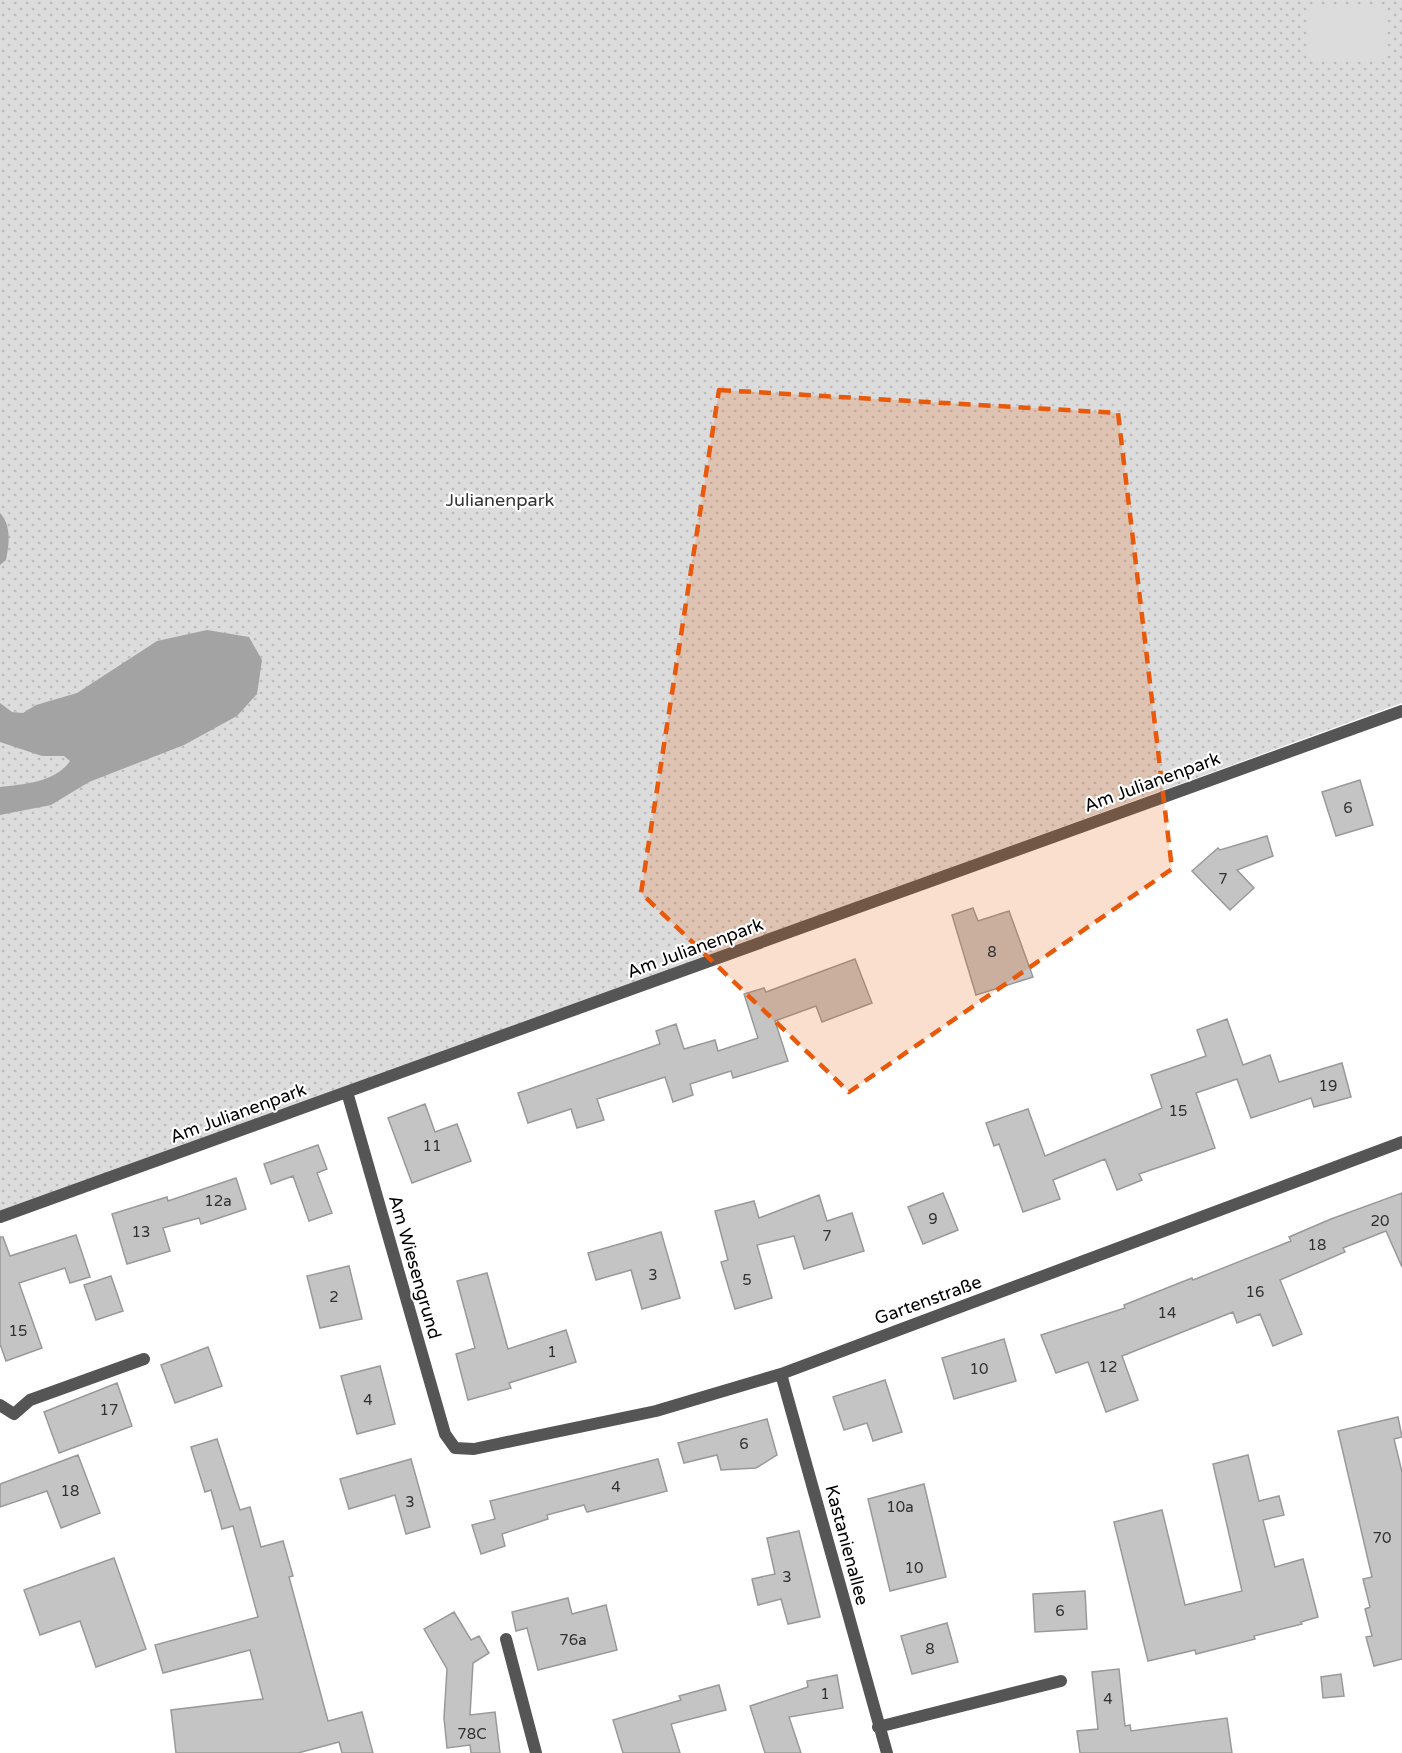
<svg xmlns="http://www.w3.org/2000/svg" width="1402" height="1753" viewBox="0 0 1402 1753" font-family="'Varela Round',sans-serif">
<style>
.park{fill:url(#park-dots)}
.garden{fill:#dcdcdc}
.water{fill:#a3a3a3}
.building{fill:#c4c4c4;stroke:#999;stroke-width:1.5}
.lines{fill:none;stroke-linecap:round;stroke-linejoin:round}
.street{stroke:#555;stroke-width:12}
.marked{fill:#e8590c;fill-opacity:0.2;stroke:#e8590c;stroke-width:4.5;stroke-dasharray:12 8;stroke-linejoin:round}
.labels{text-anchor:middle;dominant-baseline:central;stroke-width:4.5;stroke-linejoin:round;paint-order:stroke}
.number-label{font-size:15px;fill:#313131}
.park-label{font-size:18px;fill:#333;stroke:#fff}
.street-label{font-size:18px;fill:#000;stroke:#fff}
</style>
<defs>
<pattern id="park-dots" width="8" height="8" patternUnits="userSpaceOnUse" patternTransform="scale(1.5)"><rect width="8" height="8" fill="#dcdcdc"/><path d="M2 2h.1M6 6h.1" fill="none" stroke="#bbb" stroke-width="1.8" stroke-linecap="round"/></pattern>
</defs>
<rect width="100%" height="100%" fill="#fff"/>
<path class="park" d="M 0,0 L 1402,0 L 1402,703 L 0,1214 Z"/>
<path class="garden" d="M 1307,7 L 1387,7 L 1387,59 L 1307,60 Z"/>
<path class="water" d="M 0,513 C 12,526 9,544 6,560 L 0,565 Z
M 207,630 L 249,637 L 262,660 L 257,694 L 237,716 L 184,745 L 89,782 L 51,805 L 0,815 L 0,787 C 23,784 55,783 70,761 L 64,756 L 42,756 L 0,742 L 0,703 L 12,712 L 23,713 L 36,705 L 77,693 L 157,641 Z"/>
<path class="building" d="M 1360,780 L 1373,825 L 1336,836 L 1322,792 Z
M 1267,836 L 1273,856 L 1237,870 L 1254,888 L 1230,910 L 1192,871 L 1218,848 L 1220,850 Z
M 973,908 L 978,921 L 1009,911 L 1033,977 L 976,995 L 952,915 Z
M 855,959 L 872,1003 L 822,1022 L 816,1006 L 775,1021 L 788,1061 L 733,1078 L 731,1071 L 690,1084 L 693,1095 L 673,1102 L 665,1077 L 597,1099 L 604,1120 L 577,1128 L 571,1109 L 528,1123 L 518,1093 L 660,1044 L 656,1031 L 676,1024 L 684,1049 L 715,1040 L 718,1051 L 758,1038 L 744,994 L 764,988 L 766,992 Z
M 1227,1019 L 1243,1065 L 1270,1055 L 1279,1082 L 1342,1063 L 1351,1097 L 1314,1107 L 1311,1098 L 1251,1118 L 1237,1079 L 1196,1093 L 1215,1148 L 1139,1174 L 1142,1180 L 1117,1190 L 1105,1159 L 1053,1180 L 1060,1199 L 1023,1212 L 999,1144 L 994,1146 L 986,1123 L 1028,1109 L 1045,1156 L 1162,1108 L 1151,1075 L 1206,1056 L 1197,1030 Z
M 425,1104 L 435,1132 L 457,1124 L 471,1161 L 412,1183 L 388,1118 Z
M 318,1145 L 327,1169 L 317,1173 L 332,1213 L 309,1221 L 293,1176 L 271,1184 L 264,1164 Z
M 236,1178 L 246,1209 L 201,1224 L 199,1218 L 163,1228 L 170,1251 L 127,1264 L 112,1214 L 167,1197 L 168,1201 Z
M 943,1193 L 958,1230 L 923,1244 L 908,1207 Z
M 1402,1193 L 1402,1267 L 1386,1231 L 1343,1248 L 1345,1252 L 1280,1280 L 1302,1334 L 1273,1346 L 1260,1314 L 1237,1323 L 1233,1312 L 1122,1356 L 1138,1400 L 1106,1412 L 1088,1362 L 1056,1373 L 1041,1335 L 1125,1308 L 1124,1305 L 1192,1278 L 1193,1280 L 1291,1241 L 1289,1237 L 1331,1219 Z
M 819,1195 L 827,1221 L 852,1213 L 864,1251 L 804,1269 L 794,1236 L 757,1245 L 772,1298 L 735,1309 L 721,1262 L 728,1260 L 715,1211 L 754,1201 L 759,1218 Z
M 661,1232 L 680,1298 L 642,1309 L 631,1270 L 596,1280 L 588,1253 Z
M 76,1235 L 90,1277 L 70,1283 L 65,1268 L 19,1283 L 42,1348 L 6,1361 L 0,1344 L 0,1237 L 3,1237 L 10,1256 Z
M 349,1266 L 362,1319 L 320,1328 L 307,1276 Z
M 487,1273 L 508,1349 L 566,1330 L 576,1362 L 509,1383 L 511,1388 L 468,1400 L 456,1354 L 475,1348 L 457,1281 Z
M 111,1276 L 123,1311 L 96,1320 L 84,1285 Z
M 1004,1339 L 1016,1381 L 954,1399 L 942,1358 Z
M 208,1347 L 222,1386 L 175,1403 L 161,1365 Z
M 380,1366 L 395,1424 L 357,1434 L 341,1376 Z
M 885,1380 L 902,1432 L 873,1441 L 867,1423 L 844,1430 L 833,1397 Z
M 117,1383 L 132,1426 L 59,1453 L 44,1412 Z
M 1398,1417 L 1402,1437 L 1394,1439 L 1402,1472 L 1402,1659 L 1374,1666 L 1366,1637 L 1372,1636 L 1365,1609 L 1370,1607 L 1363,1579 L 1372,1577 L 1338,1431 Z
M 767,1419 L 777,1455 L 756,1468 L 721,1470 L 717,1455 L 684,1463 L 678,1443 Z
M 217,1439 L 240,1510 L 250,1507 L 261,1547 L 283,1541 L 293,1576 L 289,1577 L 328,1721 L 362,1712 L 373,1753 L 342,1753 L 339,1742 L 298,1753 L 176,1753 L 171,1710 L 263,1699 L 250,1650 L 163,1673 L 155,1645 L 258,1617 L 233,1526 L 222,1529 L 211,1490 L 205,1492 L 191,1447 Z
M 78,1455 L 100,1513 L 61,1528 L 47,1491 L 0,1507 L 0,1484 Z
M 1248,1455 L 1259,1501 L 1279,1496 L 1284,1515 L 1263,1520 L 1275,1567 L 1303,1559 L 1318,1617 L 1301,1622 L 1302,1624 L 1254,1636 L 1255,1639 L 1196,1654 L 1195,1650 L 1148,1661 L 1114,1522 L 1162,1510 L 1185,1605 L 1242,1591 L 1213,1464 Z
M 411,1459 L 430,1527 L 406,1534 L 395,1495 L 349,1509 L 340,1479 Z
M 658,1459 L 667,1491 L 587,1512 L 584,1505 L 547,1515 L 548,1519 L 502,1534 L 505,1546 L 481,1554 L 472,1525 L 495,1519 L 490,1501 Z
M 924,1484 L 946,1577 L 890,1591 L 868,1499 Z
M 799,1531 L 820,1617 L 788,1624 L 781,1599 L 758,1605 L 752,1579 L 775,1574 L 767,1538 Z
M 114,1558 L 146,1649 L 96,1667 L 80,1621 L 40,1635 L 24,1590 Z
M 1085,1591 L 1087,1629 L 1035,1632 L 1033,1594 Z
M 568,1598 L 572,1614 L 606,1605 L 617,1650 L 538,1670 L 527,1628 L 516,1631 L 512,1612 Z
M 454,1612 L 471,1640 L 479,1636 L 489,1653 L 473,1663 L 470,1715 L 495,1712 L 500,1753 L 471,1753 L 470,1745 L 447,1748 L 444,1718 L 447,1669 L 424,1629 Z
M 947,1623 L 958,1662 L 912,1674 L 901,1636 Z
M 1119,1669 L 1125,1726 L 1130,1725 L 1131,1731 L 1227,1718 L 1232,1753 L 1080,1753 L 1077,1731 L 1098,1729 L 1092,1672 Z
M 1341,1674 L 1344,1696 L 1323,1698 L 1321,1677 Z
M 837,1675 L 843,1708 L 789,1717 L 801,1753 L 765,1753 L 750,1706 L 808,1687 L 807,1681 Z
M 719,1685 L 726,1710 L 671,1724 L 680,1753 L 623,1753 L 613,1720 L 681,1700 L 679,1696 Z"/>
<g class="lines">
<path class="street" d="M 347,1092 L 445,1434 L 455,1448 L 474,1449 L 656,1411 L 781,1374 L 1402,1142
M 0,1217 L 1402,711
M 781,1374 L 887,1753
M 0,1405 L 14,1414 L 30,1400 L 144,1359
M 506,1639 L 536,1753
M 878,1727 L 1061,1681"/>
</g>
<path class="marked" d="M 719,390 L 1118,413 L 1172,869 L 849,1092 L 641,893 Z"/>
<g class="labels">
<g class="number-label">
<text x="1348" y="808">6</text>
<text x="1223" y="879">7</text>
<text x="992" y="952">8</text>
<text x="1328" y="1086">19</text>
<text x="1178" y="1111">15</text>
<text x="432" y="1146">11</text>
<text x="218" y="1201">12a</text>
<text x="933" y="1219">9</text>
<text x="1380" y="1221">20</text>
<text x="141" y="1232">13</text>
<text x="827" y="1236">7</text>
<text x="1317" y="1245">18</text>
<text x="653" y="1275">3</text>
<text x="747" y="1280">5</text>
<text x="1255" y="1292">16</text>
<text x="334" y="1297">2</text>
<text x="1167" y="1313">14</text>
<text x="18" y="1331">15</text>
<text x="552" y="1352">1</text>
<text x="1108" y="1367">12</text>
<text x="979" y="1369">10</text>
<text x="368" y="1400">4</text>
<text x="109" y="1410">17</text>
<text x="744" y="1444">6</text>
<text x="616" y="1487">4</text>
<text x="70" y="1491">18</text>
<text x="410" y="1502">3</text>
<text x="900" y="1507">10a</text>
<text x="1382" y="1538">70</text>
<text x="914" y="1568">10</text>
<text x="787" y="1577">3</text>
<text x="1060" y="1611">6</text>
<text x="573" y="1640">76a</text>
<text x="930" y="1649">8</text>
<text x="825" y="1694">1</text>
<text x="1108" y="1699">4</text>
<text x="472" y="1734">78C</text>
</g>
<g class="park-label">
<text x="500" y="500">Julianenpark</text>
</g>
<g class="street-label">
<text transform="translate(1152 782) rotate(-20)">Am Julianenpark</text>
<text transform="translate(695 948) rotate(-20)">Am Julianenpark</text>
<text transform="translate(238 1113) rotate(-20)">Am Julianenpark</text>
<text transform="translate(415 1267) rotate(74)">Am Wiesengrund</text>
<text transform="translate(928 1300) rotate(-20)">Gartenstraße</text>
<text transform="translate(847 1545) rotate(75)">Kastanienallee</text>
</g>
</g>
</svg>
